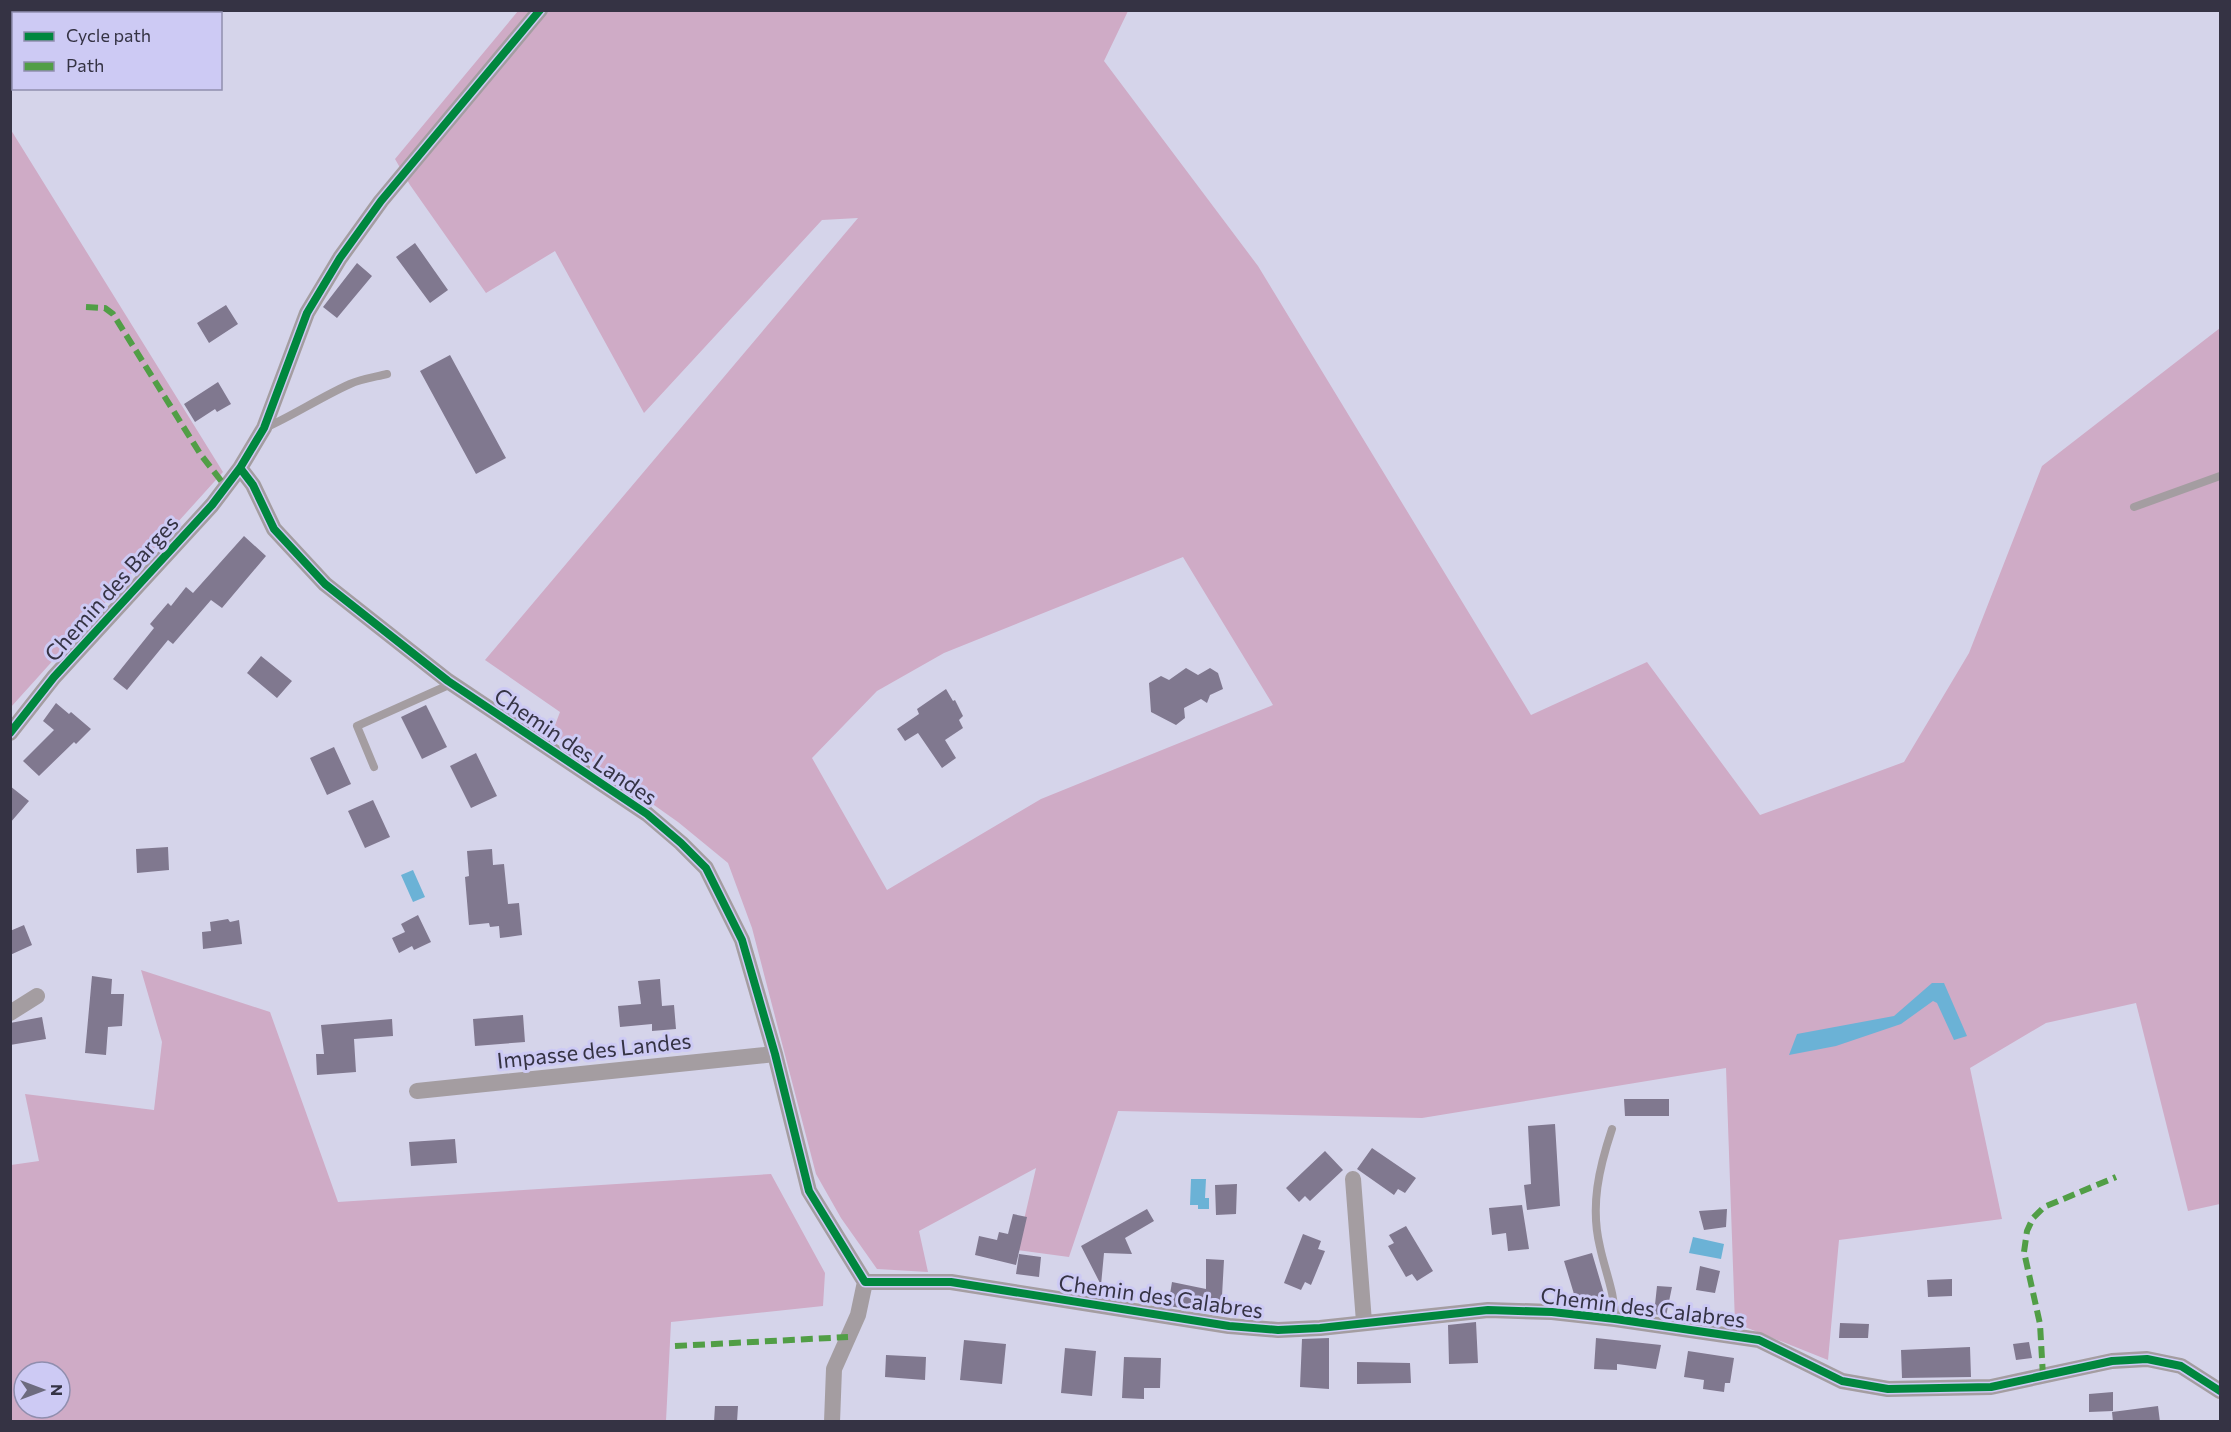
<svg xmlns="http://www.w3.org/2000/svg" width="2231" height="1432" viewBox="0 0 2231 1432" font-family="Commissioner,sans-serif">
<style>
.green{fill:#cfabc6;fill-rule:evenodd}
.water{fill:#6bb2d6}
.building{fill:#80788f}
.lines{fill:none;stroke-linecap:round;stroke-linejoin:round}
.lane{stroke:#a49da1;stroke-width:8}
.street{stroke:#a49da1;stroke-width:16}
.quiet{stroke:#519e46;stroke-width:6;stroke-dasharray:12 6;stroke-linecap:butt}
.cycleway-casing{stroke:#cdcaf4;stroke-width:11}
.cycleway{stroke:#00873e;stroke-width:8}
.labels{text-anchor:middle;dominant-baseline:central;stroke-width:6;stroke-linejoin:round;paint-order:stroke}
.street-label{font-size:22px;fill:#353344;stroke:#cdcaf4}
</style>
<rect width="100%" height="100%" fill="#d5d4ea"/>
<path class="green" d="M 518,11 L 1128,11 L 1104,61 L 1258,266 L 1531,715 L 1647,662 L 1760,815 L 1904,762 L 1969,653 L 2042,466 L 2220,328 L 2220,1204 L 2188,1211 L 2136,1003 L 2046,1023 L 1970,1068 L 2002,1219 L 1839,1240 L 1828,1360 L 1735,1323 L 1726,1068 L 1422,1118 L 1118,1111 L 1069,1257 L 1017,1250 L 1036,1168 L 919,1231 L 928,1272 L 877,1269 L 841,1218 L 816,1174 L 752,928 L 728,863 L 678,822 L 552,733 L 560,712 L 485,660 L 858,218 L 822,220 L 644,413 L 555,251 L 486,293 L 410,185 L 395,159 ZM 1183,557 L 1273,705 L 1041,799 L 887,890 L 812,758 L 877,691 L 944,653 Z
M 11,130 L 223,472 L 11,707 Z
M 141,970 L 270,1012 L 338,1202 L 771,1174 L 825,1273 L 823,1306 L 671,1322 L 666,1421 L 11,1421 L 11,1165 L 39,1161 L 25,1094 L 154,1110 L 162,1042 ZM 24,1372 L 60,1372 L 60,1408 L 24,1408 Z"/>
<path class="water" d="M 413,870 L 425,897 L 413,902 L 401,875 Z
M 1932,983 L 1944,983 L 1967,1036 L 1954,1040 L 1937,1003 L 1933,1001 L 1901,1024 L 1836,1046 L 1789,1055 L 1797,1034 L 1894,1016 Z
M 1191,1179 L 1206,1179 L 1205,1198 L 1209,1198 L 1209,1209 L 1198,1209 L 1198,1205 L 1190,1205 Z
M 1693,1237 L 1724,1244 L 1721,1259 L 1689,1253 Z"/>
<path class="building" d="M 415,243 L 448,290 L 430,303 L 396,257 Z
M 357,263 L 372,276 L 337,318 L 323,307 Z
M 226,305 L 238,324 L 209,343 L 197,323 Z
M 450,355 L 506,458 L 476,474 L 420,371 Z
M 218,382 L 231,404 L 217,412 L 215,409 L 195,422 L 184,404 Z
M 244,536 L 266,556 L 222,608 L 211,600 L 173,644 L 168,640 L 127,690 L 113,679 L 154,628 L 150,624 L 168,603 L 171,606 L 186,587 L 193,593 Z
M 261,656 L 292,681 L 277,698 L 247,673 Z
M 1186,668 L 1198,675 L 1210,668 L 1218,673 L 1223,689 L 1210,695 L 1207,703 L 1201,699 L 1184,708 L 1185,718 L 1176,725 L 1151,712 L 1149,683 L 1161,676 L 1169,680 Z
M 946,689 L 953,701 L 955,700 L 963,716 L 959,720 L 963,728 L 945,740 L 956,758 L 942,768 L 918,733 L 905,741 L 897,729 L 919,714 L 917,709 Z
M 56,703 L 69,714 L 71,712 L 91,729 L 76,744 L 74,742 L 39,776 L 23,761 L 54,730 L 43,721 Z
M 426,705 L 447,747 L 422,759 L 401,717 Z
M 334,747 L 351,784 L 327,795 L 310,758 Z
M 476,753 L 497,796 L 471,808 L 450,766 Z
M 10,786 L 29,801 L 10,823 Z
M 373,800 L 390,837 L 365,848 L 348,811 Z
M 168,847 L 169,870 L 137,873 L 136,849 Z
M 492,849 L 493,865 L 504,864 L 508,904 L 519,903 L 522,935 L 500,938 L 499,926 L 490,927 L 489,923 L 469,925 L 465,877 L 469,876 L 467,851 Z
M 418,915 L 431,942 L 414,950 L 412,946 L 399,953 L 392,938 L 405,932 L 401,924 Z
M 228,919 L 230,922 L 239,920 L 242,944 L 203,949 L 202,932 L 211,931 L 210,922 Z
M 24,925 L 32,945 L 10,955 L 10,931 Z
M 92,976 L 112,979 L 111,994 L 124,994 L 122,1026 L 108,1027 L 106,1055 L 85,1053 Z
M 660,979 L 662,1006 L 674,1005 L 676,1029 L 652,1031 L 652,1024 L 620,1027 L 618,1006 L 641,1004 L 638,981 Z
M 523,1015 L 525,1042 L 475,1046 L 473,1019 Z
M 42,1017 L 46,1039 L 10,1045 L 10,1023 Z
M 392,1019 L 393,1036 L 354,1039 L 356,1072 L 317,1075 L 316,1054 L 324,1054 L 321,1025 Z
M 1624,1099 L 1669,1099 L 1669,1116 L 1625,1116 Z
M 1555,1124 L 1560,1206 L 1527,1210 L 1524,1185 L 1531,1184 L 1528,1126 Z
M 455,1139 L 457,1163 L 411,1166 L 409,1142 Z
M 1372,1148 L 1416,1178 L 1405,1193 L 1398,1189 L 1394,1195 L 1357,1169 Z
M 1325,1151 L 1343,1170 L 1310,1201 L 1305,1196 L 1299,1202 L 1286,1188 Z
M 1237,1184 L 1236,1214 L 1216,1215 L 1215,1185 Z
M 1522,1205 L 1529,1249 L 1508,1251 L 1506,1233 L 1492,1235 L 1489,1208 Z
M 1147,1209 L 1154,1221 L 1125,1238 L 1132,1254 L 1104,1253 L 1101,1285 L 1081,1246 Z
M 1727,1209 L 1726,1227 L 1704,1230 L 1699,1211 Z
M 1013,1214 L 1027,1217 L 1016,1265 L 975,1255 L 979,1236 L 997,1240 L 999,1232 L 1008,1234 Z
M 1406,1226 L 1433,1271 L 1417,1281 L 1412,1274 L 1406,1277 L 1388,1246 L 1394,1243 L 1389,1235 Z
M 1303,1234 L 1321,1241 L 1318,1249 L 1325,1251 L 1311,1285 L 1305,1282 L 1301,1290 L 1284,1283 Z
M 1592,1253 L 1605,1297 L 1577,1304 L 1564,1261 Z
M 1019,1254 L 1041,1257 L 1039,1277 L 1016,1274 Z
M 1206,1259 L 1224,1260 L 1221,1314 L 1168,1306 L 1172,1282 L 1206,1289 Z
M 1700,1266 L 1720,1271 L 1715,1293 L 1696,1290 Z
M 1952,1279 L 1952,1296 L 1928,1297 L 1927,1280 Z
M 1657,1286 L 1672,1287 L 1666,1316 L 1654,1314 Z
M 1476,1322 L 1478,1363 L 1449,1364 L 1448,1325 Z
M 1840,1323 L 1869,1324 L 1868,1338 L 1839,1338 Z
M 1329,1338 L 1329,1389 L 1300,1387 L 1302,1339 Z
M 1596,1338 L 1661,1345 L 1656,1369 L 1617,1364 L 1617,1370 L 1594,1369 Z
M 964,1340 L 1006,1344 L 1002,1384 L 960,1380 Z
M 2029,1342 L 2032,1358 L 2016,1360 L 2013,1344 Z
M 1970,1347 L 1971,1377 L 1902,1378 L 1901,1350 Z
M 1065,1348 L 1096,1351 L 1092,1396 L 1061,1393 Z
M 1688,1351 L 1734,1358 L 1730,1383 L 1725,1383 L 1724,1392 L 1703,1389 L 1704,1380 L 1684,1377 Z
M 886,1355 L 926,1357 L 925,1380 L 885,1377 Z
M 1124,1357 L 1161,1358 L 1160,1388 L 1144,1388 L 1144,1399 L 1122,1398 Z
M 1357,1362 L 1410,1363 L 1411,1383 L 1357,1384 Z
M 2113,1392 L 2113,1411 L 2089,1412 L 2089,1394 Z
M 715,1406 L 738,1406 L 737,1422 L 714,1422 Z
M 2158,1406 L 2160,1422 L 2113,1422 L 2112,1412 Z"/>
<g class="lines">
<path class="lane" d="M 265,428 C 294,415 321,397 350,384 C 361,379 375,377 387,374
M 2134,507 L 2220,476
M 374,767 L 357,726 L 451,684
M 1612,1129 C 1599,1168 1590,1206 1600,1247 C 1605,1271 1615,1293 1615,1319"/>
<path class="street" d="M 240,468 L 253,485 L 274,529 L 325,584 L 448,681 L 647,814 L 681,843 L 706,868 L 742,940 L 775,1054 L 809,1191 L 865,1282
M 10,733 L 54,677 L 212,505 L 240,468 L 264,428 L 307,313 L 340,258 L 381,201 L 540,10
M 10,1013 L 37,996
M 417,1091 L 775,1054
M 1353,1179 L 1364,1322
M 865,1282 L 951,1282 L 1229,1326 L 1278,1330 L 1320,1328 L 1488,1310 L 1552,1312 L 1615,1319 L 1759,1340 L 1842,1381 L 1888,1389 L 1991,1387 L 2112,1361 L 2147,1359 L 2181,1366 L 2220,1391
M 832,1422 L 834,1369 L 858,1315 L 865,1282"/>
<path class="quiet" d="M 86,307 L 105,308 L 113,314 L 201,455 L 226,487
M 675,1346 L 848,1337
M 2043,1376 L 2040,1324 L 2024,1252 L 2027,1231 L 2033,1218 L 2044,1207 L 2116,1177"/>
<defs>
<path id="cycleway" d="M 240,468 L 253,485 L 274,529 L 325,584 L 448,681 L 647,814 L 681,843 L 706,868 L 742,940 L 775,1054 L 809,1191 L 865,1282 L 951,1282 L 1229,1326 L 1278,1330 L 1320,1328 L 1488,1310 L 1552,1312 L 1615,1319 L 1759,1340 L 1842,1381 L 1888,1389 L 1991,1387 L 2112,1361 L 2147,1359 L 2181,1366 L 2220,1391
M 10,733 L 54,677 L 212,505 L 240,468 L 264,428 L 307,313 L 340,258 L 381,201 L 540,10"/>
</defs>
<use href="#cycleway" class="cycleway-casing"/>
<use href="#cycleway" class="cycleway"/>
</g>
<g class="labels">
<g class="street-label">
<text transform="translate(111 588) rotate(-48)">Chemin des Barges</text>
<text transform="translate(576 746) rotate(34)">Chemin des Landes</text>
<text transform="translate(594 1050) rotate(-6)">Impasse des Landes</text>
<text transform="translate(1161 1296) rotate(8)">Chemin des Calabres</text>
<text transform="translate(1643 1307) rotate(7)">Chemin des Calabres</text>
</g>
</g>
<rect width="2231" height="1432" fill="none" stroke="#353344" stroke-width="24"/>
<rect x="12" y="12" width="210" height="78" fill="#cdcaf4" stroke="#908eae" stroke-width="1.5"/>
<rect x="24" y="32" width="30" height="9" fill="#00873e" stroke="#908eae" stroke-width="1.5"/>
<text x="66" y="42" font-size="18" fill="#353344">Cycle path</text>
<rect x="24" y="62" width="30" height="9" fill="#519e46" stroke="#908eae" stroke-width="1.5"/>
<text x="66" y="72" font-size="18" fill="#353344">Path</text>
<g transform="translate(42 1390) rotate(90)"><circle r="28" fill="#cdcaf4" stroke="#908eae" stroke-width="1.5"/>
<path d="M0-4.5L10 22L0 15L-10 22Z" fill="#6d6b7e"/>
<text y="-9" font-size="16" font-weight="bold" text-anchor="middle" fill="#353344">N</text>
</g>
</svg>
